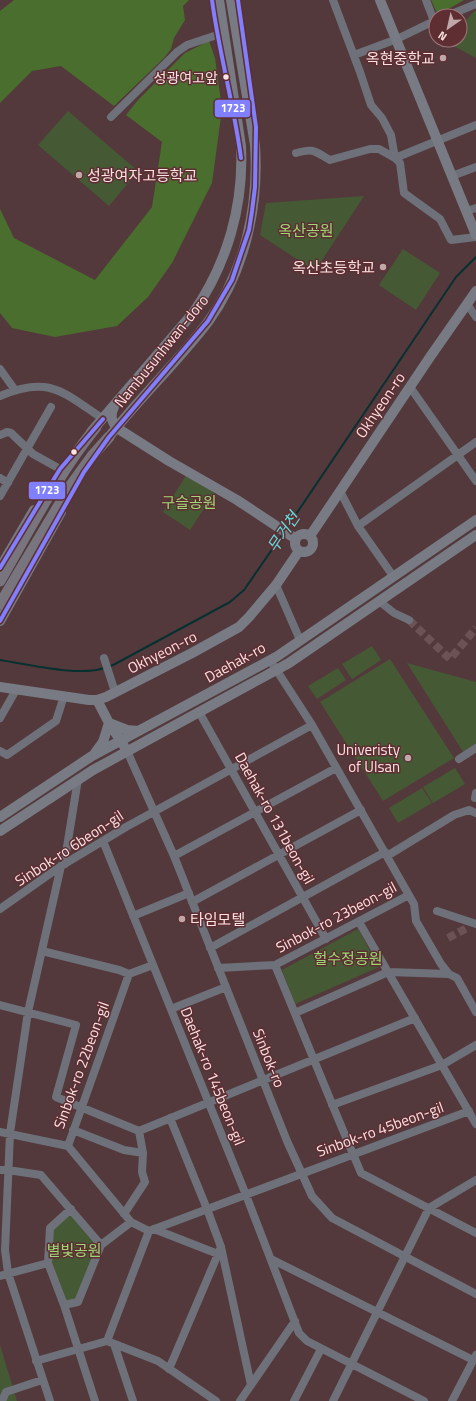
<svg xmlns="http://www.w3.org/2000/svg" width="476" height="1401" viewBox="0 0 476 1401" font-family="'Titillium Web','Noto Sans KR',sans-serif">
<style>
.green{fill:#465935}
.forest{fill:#4a6e2d}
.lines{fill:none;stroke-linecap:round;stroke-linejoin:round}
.stream{stroke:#083030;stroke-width:2}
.minor-tunnel{stroke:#6c5254;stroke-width:8;stroke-dasharray:8 4;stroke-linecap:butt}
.minor{stroke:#6e717a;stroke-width:8}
.major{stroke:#787a84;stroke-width:10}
.highway{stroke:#78757e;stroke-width:11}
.bus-1-casing{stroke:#5e2e33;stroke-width:7}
.bus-1{stroke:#8080ff;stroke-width:4}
.poi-dot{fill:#c0a7a8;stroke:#5e2e33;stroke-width:1.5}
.bus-dot{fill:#fbe2e3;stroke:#5e2e33;stroke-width:1.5}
.labels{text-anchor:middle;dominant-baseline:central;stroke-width:3;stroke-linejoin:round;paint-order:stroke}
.bus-label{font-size:14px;fill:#fbe2e3;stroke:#5e2e33;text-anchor:end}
.poi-label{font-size:15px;fill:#fbe2e3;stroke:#5e2e33;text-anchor:end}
.park-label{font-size:15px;fill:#9bd974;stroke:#5e2e33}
.street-label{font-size:15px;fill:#fbe2e3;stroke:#5e2e33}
.water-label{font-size:16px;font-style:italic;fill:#59e1e1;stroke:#5e2e33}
.line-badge{stroke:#5e2e33;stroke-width:1.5}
.badge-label{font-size:11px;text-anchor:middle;font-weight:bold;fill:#fff}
</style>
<rect width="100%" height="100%" fill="#53393b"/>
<path class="green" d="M 476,10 L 476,58 L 452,45 L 455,40 L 460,40 C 460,28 467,17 476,10 Z
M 68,111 L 138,171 L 109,206 L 38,145 Z
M 364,196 L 315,271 L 260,235 L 266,203 Z
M 403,249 L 440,273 L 416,310 L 379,285 Z
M 187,474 L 214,493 L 190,530 L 163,512 Z
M 372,646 L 381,660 L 352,679 L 342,664 Z
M 390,659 L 454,758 L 383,801 L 320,702 Z
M 407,663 L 476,682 L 476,748 L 465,755 Z
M 338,668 L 346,680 L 317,699 L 308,686 Z
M 455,768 L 465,784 L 433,803 L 423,787 Z
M 422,788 L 432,803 L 398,823 L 389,808 Z
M 358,929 L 379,967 L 295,1004 L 282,970 Z
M 70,1213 L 98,1246 L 76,1300 L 67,1302 L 65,1300 L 52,1261 L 52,1229 Z
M 0,1345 L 17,1401 L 0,1401 Z"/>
<path class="forest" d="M 14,0 L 189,0 L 183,6 L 185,20 L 174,38 L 171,49 L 164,58 L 114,106 L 61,66 L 32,71 L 0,103 L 0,11 Z
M 431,0 L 464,0 L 438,15 Z
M 209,41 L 215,58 L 222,109 L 212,183 L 172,263 L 148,297 L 117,326 L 55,337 L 12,328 L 0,313 L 0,209 L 14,238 L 95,280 L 152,207 L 162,142 L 126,115 L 138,100 L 185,53 Z"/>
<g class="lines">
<path class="stream" d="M 286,529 L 456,277 L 476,257
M 0,660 C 26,664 81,677 104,668
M 108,667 L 115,664 L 230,602 L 244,590 L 282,535"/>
<path class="minor-tunnel" d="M 409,620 L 450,659 L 476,628
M 448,938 L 467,928"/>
<path class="minor" d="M 333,0 L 360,72 L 371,105 L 382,118 L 391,135 L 395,158 L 400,163 L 404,193 L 440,219 L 451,240 L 476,237
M 426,0 L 434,21
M 447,16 L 476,4
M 354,55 L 397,39 L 436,20
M 111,117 L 177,52 L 187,45 L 217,35
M 296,153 C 314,148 314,151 330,160 L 370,149 L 379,149 L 395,158
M 395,158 L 476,125
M 452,176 L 476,167
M 466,211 L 476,208
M 467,304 L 476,317
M 0,369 L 15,390
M 410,387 L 476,481
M 0,396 C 49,375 63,392 103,419
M 0,435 L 7,432 L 11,433 L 33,454 L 60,469
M 0,478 L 8,483
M 340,491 L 358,526 L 393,576
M 0,496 L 51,407
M 358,526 L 476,442
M 276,585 L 300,640
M 379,601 L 394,613 L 409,620
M 104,658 L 115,692
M 270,660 L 312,725 L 414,904 L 416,921 L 441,964 L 449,974 L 457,978 L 476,1012
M 199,712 L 326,939
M 0,718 L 16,690
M 0,751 L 7,755 L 56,721 L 64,696
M 127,751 L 174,856 L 287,1141 L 312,1196 L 332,1218 L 476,1294
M 459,759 L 476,748
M 475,798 L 476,793
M 103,841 L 246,1195 L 299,1333 L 307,1341 L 424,1401
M 174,856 L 336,768
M 387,856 L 454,815 L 469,810 L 476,813
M 65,864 L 66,853 L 78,779
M 192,902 L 361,810
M 0,909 L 61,866 L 126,827 L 312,725
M 437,911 L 476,924
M 133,916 L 189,893
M 359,922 L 476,1124
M 210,948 L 385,852
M 42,951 L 119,970 L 129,974
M 275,965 L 337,1116 L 361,1173 L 476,1233
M 218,968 L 275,965 L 409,895
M 0,1005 L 76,1025 L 56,1097 L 139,1131 L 415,1018
M 171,1009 L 226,987
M 295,1013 L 388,972 L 449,974
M 332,1105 L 442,1065 L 476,1045
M 170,1118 L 207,1209 L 221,1247 L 251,1385
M 73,1130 L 124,1150 L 143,1153
M 0,1132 L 68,1146
M 0,1170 L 8,1170 L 41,1175 L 101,1245 L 131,1222
M 71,1209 L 50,1228 L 48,1263 L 64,1305 L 95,1401
M 124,1214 L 145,1182 L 142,1172 L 143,1153 L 139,1131
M 154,1229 L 218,1254
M 149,1231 L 131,1222 L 68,1146 L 129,974 L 153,965
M 271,1259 L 473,1360
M 0,1276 L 48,1263
M 64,1305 L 78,1302 L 101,1245
M 107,1341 L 149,1231 L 469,1111
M 107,1341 L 158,1361 L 216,1401
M 114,1344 L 133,1401
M 36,1361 L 107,1341
M 169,1369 L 221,1247
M 2,1401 L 6,1392 L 42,1380
M 50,1401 L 8,1273 L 5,1250 L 10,1133 L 28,1012 L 61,866
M 240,1401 L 295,1321
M 294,1401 L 321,1349
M 333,1401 L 429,1208 L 476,1180
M 452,1401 L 476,1355"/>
<path class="major" d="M 380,0 L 476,235
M 114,407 C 110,415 111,421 117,428 L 169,461 L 237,500 L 296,539
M 91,432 L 193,313 C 227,264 244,206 241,146 L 219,0
M 105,442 C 137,400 176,364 208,322 C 245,271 259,207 255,145 L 231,0
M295 543a9 9 0 1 1 18 0a9 9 0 1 1-18 0Z
M 310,536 L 430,357 L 476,291
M 0,568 L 34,510
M 0,621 L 61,512
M 0,687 L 89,700 L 97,700 L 106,697 L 192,653 L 239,627 L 249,617 L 276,585 L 299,551
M 97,700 L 109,723 L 124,746
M 95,753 L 103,742 L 109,723 L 127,730 L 138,731
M 0,817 L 92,756 L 276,657 L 476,520
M 0,831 L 93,770 L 289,663 L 476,535"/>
<path class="highway" d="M 0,581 C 30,529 58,474 96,427
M 0,604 L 71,485 L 92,456 L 109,437"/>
<defs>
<path id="bus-1" d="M 212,0 C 219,53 234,105 241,158
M 0,568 L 60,469 L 103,419
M 0,621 L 84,472 L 109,437 L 208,321 L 232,280 L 249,230 L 252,211 L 255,187 L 256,127 L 238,0"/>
</defs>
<use href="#bus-1" class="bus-1-casing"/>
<use href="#bus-1" class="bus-1"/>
</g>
<g class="poi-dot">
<circle cx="443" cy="58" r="4"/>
<circle cx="79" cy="175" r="4"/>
<circle cx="383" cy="267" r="4"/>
<circle cx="408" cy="758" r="4"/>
<circle cx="182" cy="919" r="4"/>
</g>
<g class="bus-dot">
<circle cx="226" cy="77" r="3.5"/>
<circle cx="74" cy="452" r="3.5"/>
</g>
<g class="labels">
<g class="bus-label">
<text x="218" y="77">성광여고앞</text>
</g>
<g class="poi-label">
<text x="435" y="58">옥현중학교</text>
<text x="87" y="175" text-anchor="start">성광여자고등학교</text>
<text x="375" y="267">옥산초등학교</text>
<text x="400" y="749">Univeristy<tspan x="400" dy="17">of Ulsan</tspan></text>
<text x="190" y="919" text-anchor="start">타임모텔</text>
</g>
<g class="park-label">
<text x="306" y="230">옥산공원</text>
<text x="189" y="502">구슬공원</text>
<text x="348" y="958">헐수정공원</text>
<text x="74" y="1250">별빛공원</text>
</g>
<g class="street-label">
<text transform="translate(161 351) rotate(-51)">Nambusunhwan-doro</text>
<text transform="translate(380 405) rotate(-56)">Okhyeon-ro</text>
<text transform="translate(162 652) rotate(-27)">Okhyeon-ro</text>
<text transform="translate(235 662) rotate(-29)">Daehak-ro</text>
<text transform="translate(275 818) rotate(61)">Daehak-ro 131beon-gil</text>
<text transform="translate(69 848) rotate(-33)">Sinbok-ro 6beon-gil</text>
<text transform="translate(336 917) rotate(-28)">Sinbok-ro 23beon-gil</text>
<text transform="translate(269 1058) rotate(68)">Sinbok-ro</text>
<text transform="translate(81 1065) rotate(-70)">Sinbok-ro 22beon-gil</text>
<text transform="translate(213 1076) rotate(68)">Daehak-ro 145beon-gil</text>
<text transform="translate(380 1129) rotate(-20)">Sinbok-ro 45beon-gil</text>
</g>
<g class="water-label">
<text transform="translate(283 532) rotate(-56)">무거천</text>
</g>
</g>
<g class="line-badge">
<rect x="214" y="99" width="37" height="19" rx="4" fill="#8080ff"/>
<rect x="28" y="481" width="38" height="19" rx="4" fill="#8080ff"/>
</g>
<g class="badge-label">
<text x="233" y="112">1723</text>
<text x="47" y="494">1723</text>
</g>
<g transform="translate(448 28) rotate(214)"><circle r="19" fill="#5e2e33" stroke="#9d7679"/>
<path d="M0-3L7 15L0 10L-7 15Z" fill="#c0a7a8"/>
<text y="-6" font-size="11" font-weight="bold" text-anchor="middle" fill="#fbe2e3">N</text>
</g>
</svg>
